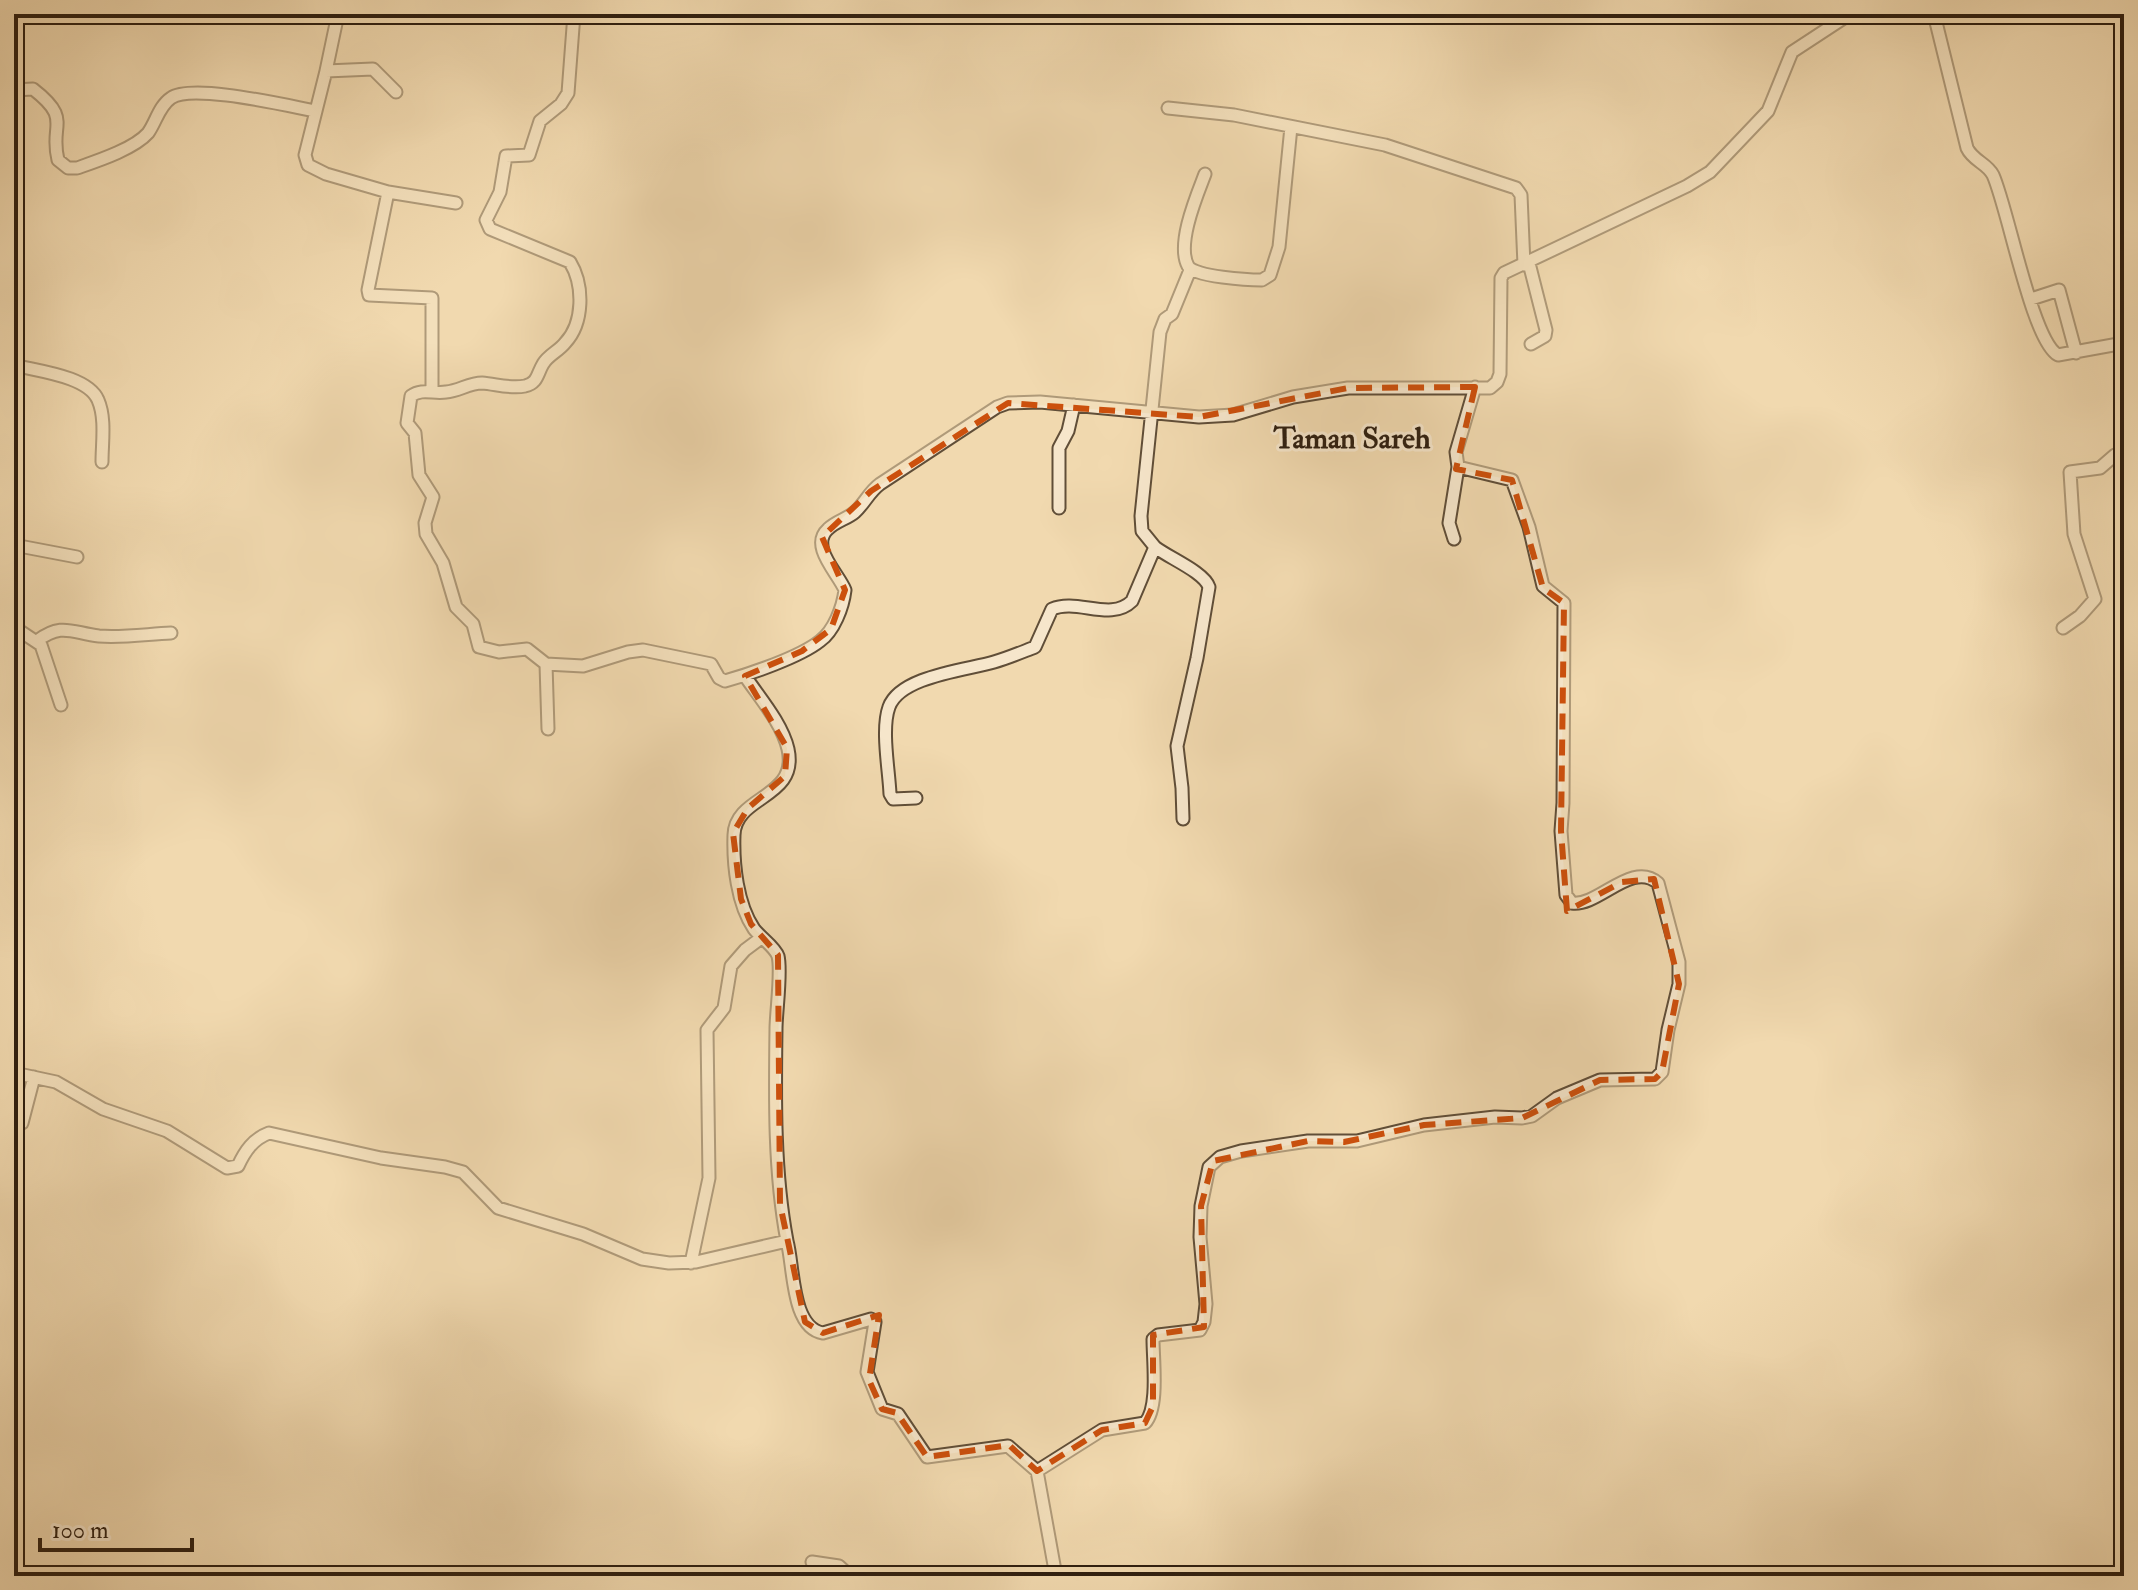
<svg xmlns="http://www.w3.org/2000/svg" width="2138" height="1590" viewBox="0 0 2138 1590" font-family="'IM FELL Double Pica',serif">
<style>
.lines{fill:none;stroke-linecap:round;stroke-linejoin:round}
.minor-casing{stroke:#604e38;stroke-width:15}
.minor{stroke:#f6e6cb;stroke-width:11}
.marked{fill:none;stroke:#cc500d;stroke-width:6;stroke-dasharray:16 10;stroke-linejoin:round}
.labels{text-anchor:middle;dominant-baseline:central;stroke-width:6;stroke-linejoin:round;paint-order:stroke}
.quarter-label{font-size:30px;font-weight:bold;fill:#2f1f10;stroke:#f6e6cb}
</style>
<rect width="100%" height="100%" fill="#f1d9af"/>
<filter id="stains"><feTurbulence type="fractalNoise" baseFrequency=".0025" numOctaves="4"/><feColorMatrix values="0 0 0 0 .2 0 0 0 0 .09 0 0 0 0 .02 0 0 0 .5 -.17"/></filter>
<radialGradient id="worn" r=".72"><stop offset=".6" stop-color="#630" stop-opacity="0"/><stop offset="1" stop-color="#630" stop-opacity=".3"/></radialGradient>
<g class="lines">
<defs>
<path id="minor" d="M 574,14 L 568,93 L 561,104 L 540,121 L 529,155 L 506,156 L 500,192 L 486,220 L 490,229 L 570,262 C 584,285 584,323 565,343 C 559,351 548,355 543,364 C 537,374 538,383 525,386 C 510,389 496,384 482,383 C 469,383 459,391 446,392 C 433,394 422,388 411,396 L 407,423 L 415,433 L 419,475 L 433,497 L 425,523 L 426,534 L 443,563 L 456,607 L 473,624 L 479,647 L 499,652 L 527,649 L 546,664 L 583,666 L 628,652 L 643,650 L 711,664 L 719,678 L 725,681 C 750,674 800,657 820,641 C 834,631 843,607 845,590 C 838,573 809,546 828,529 C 836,521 847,519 855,512 C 865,503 869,492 880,484 L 997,407 L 1008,403 L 1040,402 L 1199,417 L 1233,415 L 1293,397 L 1348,388 L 1490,388 L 1497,382 L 1500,374 L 1501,278 L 1504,273 L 1687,186 L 1710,172 L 1768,111 L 1792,52 L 1850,14
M 1934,14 L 1967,148 C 1973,161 1987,163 1993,175 C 2008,208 2032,341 2058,355 L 2124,343
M 326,71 L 338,14
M 14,90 L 33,89 C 73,120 49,124 58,160 L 68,168 L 77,168 C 97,161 134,149 148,133 C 156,122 159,106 171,98 C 192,83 288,106 316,111 L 305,155 L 308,165 L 326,174 L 388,192 L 368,290 L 369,295 L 432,298 L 432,391
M 1168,108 L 1234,115 L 1385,145 L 1516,188 L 1521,195 L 1524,265
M 316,111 L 326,71 L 373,69 L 396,92
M 1205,174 C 1197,195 1176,244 1188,266 C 1194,277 1250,280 1262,280 L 1270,275 L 1279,247 L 1291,127
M 388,192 L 456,203
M 1529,263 L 1546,330 L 1545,336 L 1531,344
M 2031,299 L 2059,290 L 2076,353
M 14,365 C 37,371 88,376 98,400 C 106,418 102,443 102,462
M 1059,508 L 1059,448 L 1068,431 L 1074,405
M 1454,539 L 1449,523 L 1458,467
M 14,545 L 77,557
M 1155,547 C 1169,558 1204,572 1209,587 L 1197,658 L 1177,746 L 1182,788 L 1183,819
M 14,627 L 41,645 L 61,705
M 2063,628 L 2080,616 L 2095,599 L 2074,534 L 2070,472 L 2100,468 L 2115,455 L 2124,455
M 37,641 C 62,622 72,633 99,636 C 122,638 148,634 171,633
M 546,664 L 548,729
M 745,676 C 759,697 782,723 788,749 C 799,799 735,795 734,835 C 733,864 737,904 754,929 C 760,937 775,947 778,956 C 782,971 776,1012 776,1029 C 775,1099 774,1172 787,1241
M 916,798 L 893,799 L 890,794 C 889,770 881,729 889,707 C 900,676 967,670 994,662 C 1008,658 1022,652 1035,647 L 1052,609 C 1077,598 1111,622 1132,601 L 1155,547 L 1142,531 L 1141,516 L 1160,332 L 1165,319 L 1172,314 L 1190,270
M 14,1073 L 56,1082 L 103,1109 L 167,1131 L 227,1168 L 238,1166 C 245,1151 253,1139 269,1133 L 381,1158 L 445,1167 L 463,1172 L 498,1208 L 583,1234 L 642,1259 L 669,1263 L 696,1262 L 787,1241 C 794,1266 791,1328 823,1333 L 871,1319 L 875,1322 L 867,1372 L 882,1409 L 898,1414 L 927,1457 L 1008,1446 L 1037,1471
M 22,1123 L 34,1077
M 691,1263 L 709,1178 L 707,1030 L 724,1008 L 731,966 L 745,950 L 761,938
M 812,1562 L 839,1566 L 850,1576
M 1056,1576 L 1037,1471 L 1102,1430 L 1145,1423 C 1159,1408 1153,1361 1153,1339 L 1158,1335 L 1200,1330 L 1204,1322 L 1206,1304 L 1200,1237 L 1201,1206 L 1209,1167 L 1220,1157 L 1241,1151 L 1308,1141 L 1357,1141 L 1424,1125 L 1495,1117 L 1522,1118 L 1532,1116 L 1557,1098 L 1600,1080 L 1655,1079 L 1662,1072 L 1668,1030 L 1679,984 L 1679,962 L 1658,883 C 1632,860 1598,907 1572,903 L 1566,895 L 1561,831 L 1563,803 L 1564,603 L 1543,586 L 1529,527 L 1512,480 L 1458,467 L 1456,452 L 1475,387"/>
</defs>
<use href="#minor" class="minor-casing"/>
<use href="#minor" class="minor"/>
</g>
<path d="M0 0H2138V1590H0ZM 1475,387 L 1456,469 L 1512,480 L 1543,588 L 1564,603 L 1561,831 L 1567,911 L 1622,882 L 1654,879 L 1679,984 L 1662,1072 L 1655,1079 L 1600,1080 L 1522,1118 L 1424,1125 L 1344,1142 L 1308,1141 L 1213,1161 L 1201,1206 L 1204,1327 L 1153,1335 L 1153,1406 L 1145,1423 L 1102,1430 L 1037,1471 L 1009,1445 L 927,1457 L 897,1413 L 882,1409 L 869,1380 L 879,1315 L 823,1333 L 805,1322 L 780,1204 L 778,955 L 751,924 L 741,899 L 733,833 L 748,808 L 785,776 L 787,748 L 745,676 L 802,651 L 831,629 L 845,590 L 822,537 L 871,491 L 1008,403 L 1199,417 L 1348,388 Z" fill="#f1d9af" fill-opacity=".55" fill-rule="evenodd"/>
<path class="marked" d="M 1475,387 L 1456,469 L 1512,480 L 1543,588 L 1564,603 L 1561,831 L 1567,911 L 1622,882 L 1654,879 L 1679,984 L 1662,1072 L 1655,1079 L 1600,1080 L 1522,1118 L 1424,1125 L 1344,1142 L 1308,1141 L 1213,1161 L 1201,1206 L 1204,1327 L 1153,1335 L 1153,1406 L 1145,1423 L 1102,1430 L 1037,1471 L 1009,1445 L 927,1457 L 897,1413 L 882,1409 L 869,1380 L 879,1315 L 823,1333 L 805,1322 L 780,1204 L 778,955 L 751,924 L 741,899 L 733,833 L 748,808 L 785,776 L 787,748 L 745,676 L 802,651 L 831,629 L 845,590 L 822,537 L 871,491 L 1008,403 L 1199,417 L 1348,388 Z"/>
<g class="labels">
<g class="quarter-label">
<text x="1352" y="438">Taman Sareh</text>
</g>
</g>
<rect width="2138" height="1590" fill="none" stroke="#f1d9af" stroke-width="48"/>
<rect x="16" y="16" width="2106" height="1558" fill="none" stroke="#2f1f10" stroke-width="4"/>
<rect x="24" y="24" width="2090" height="1542" fill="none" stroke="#2f1f10" stroke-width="2"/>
<path d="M40 1538v12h152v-12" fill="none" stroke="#2f1f10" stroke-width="4"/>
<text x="52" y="1538" font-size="24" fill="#2f1f10" stroke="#f6e6cb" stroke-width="6" paint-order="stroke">100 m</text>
<rect width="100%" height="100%" filter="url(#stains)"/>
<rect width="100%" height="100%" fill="url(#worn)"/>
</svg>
